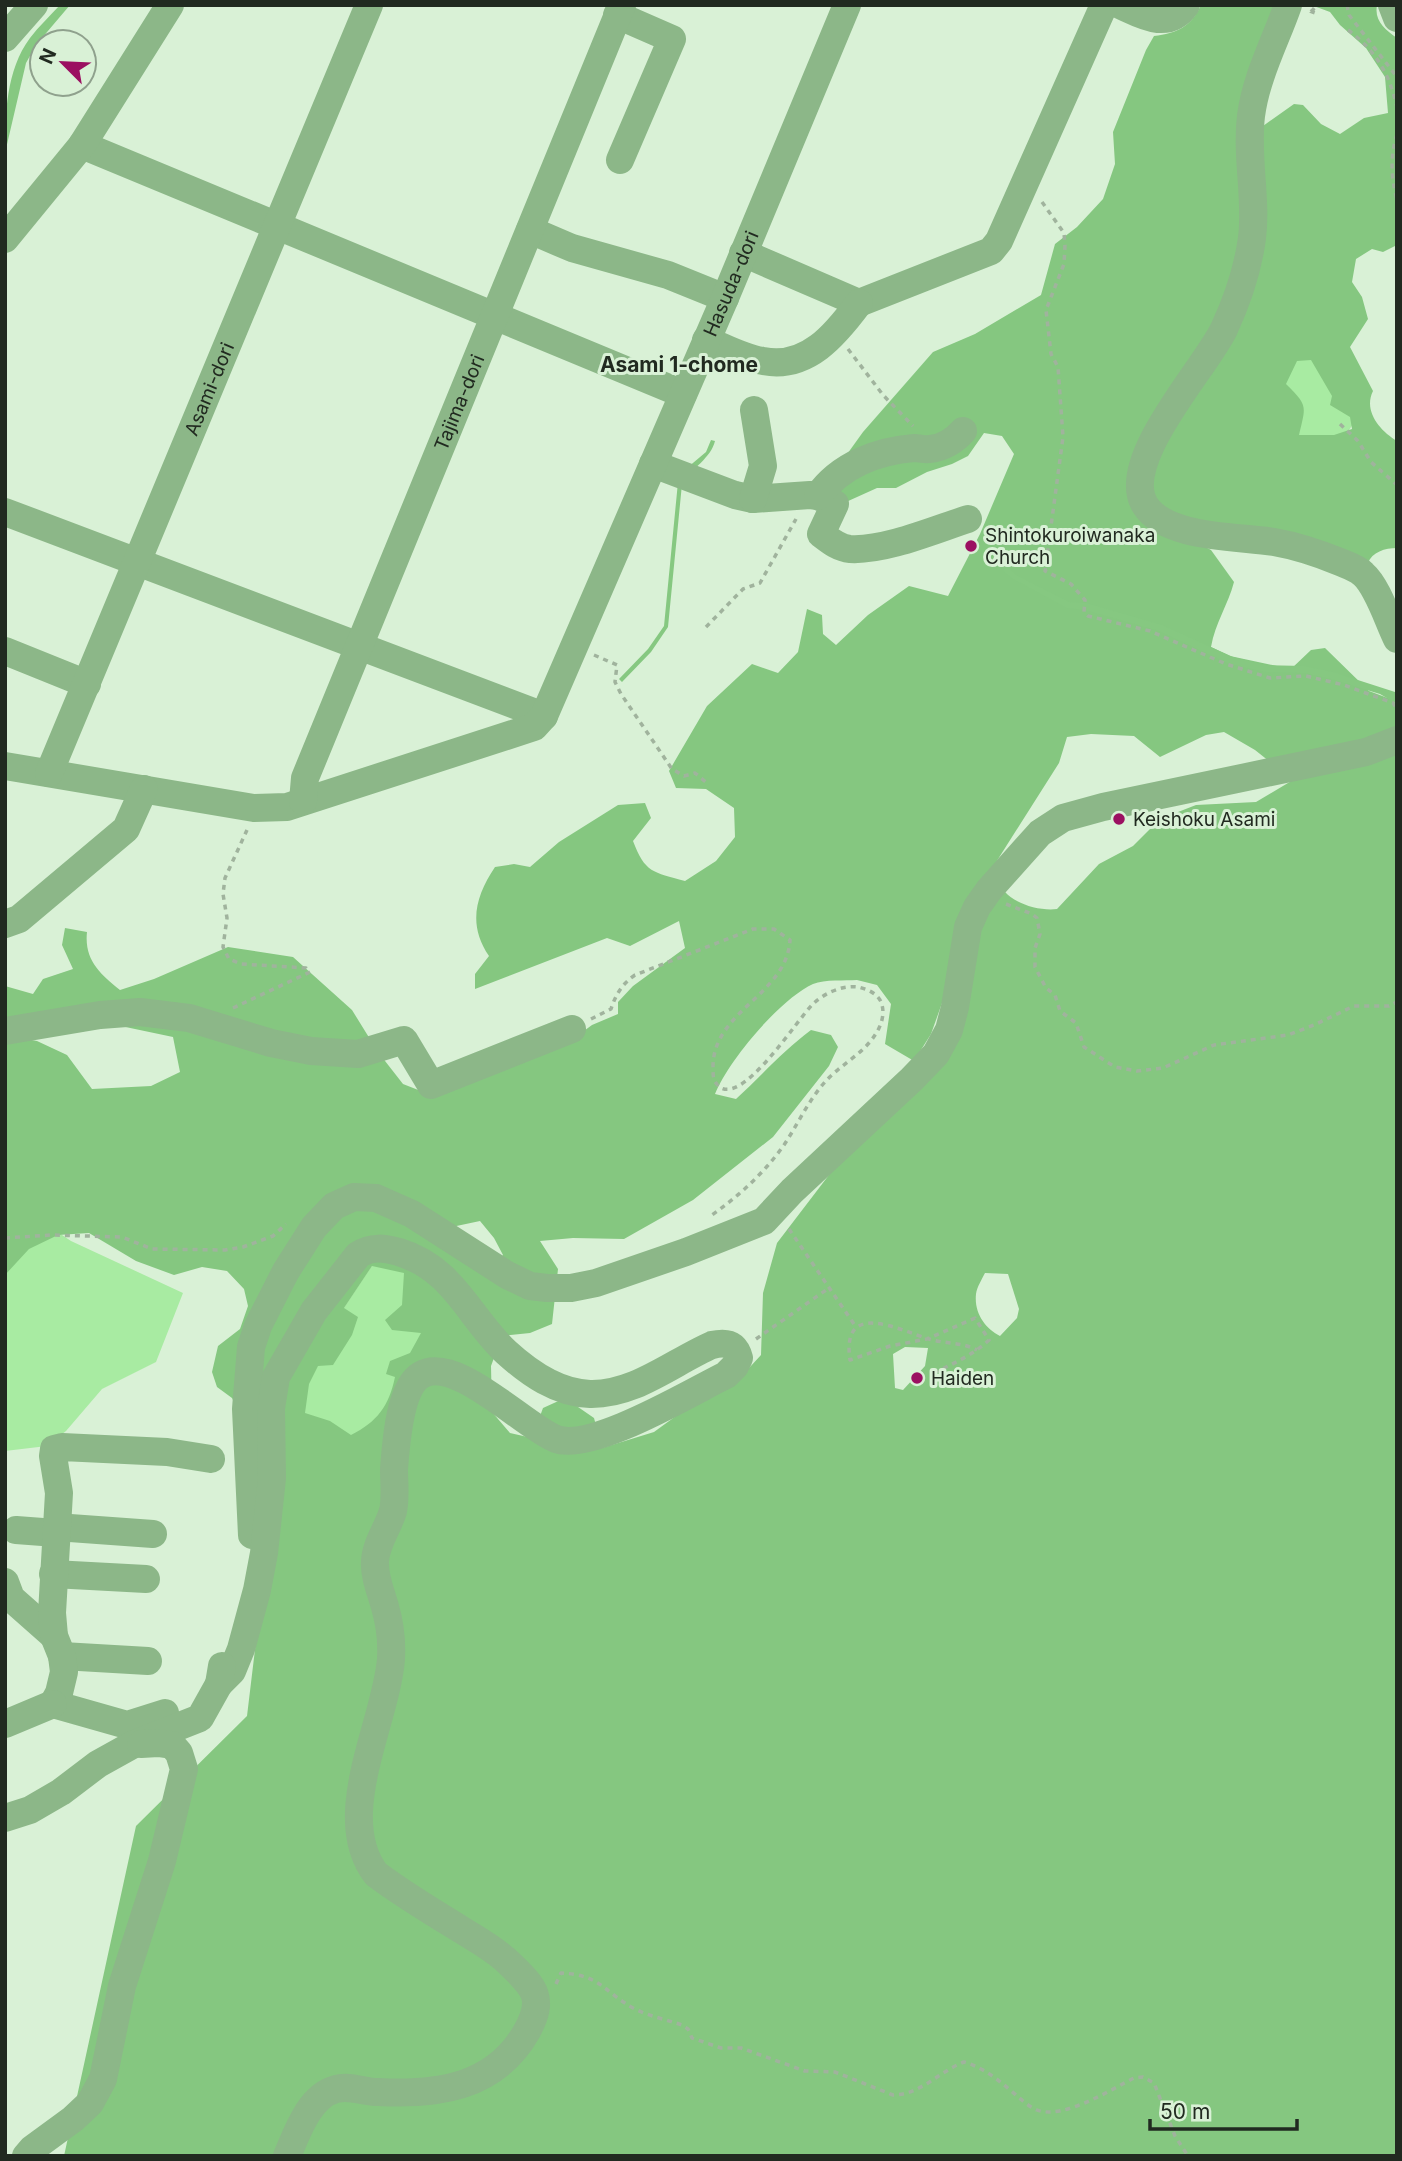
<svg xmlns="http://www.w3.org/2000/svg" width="1402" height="2161" viewBox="0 0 1402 2161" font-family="Inter,sans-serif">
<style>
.green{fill:#a8eba2}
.forest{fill:#85c780;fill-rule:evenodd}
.water{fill:#86c881}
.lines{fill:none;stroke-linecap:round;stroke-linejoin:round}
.path{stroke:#a0b39d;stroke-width:3.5;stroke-dasharray:5 5;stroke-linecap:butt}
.minor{stroke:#8cb788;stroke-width:28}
.poi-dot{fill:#9b1061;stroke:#d9f1d6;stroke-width:2.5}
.labels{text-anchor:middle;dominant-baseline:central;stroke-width:6;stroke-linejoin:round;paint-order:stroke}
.street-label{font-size:19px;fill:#212a20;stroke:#d9f1d6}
.poi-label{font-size:19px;fill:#212a20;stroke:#d9f1d6;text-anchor:start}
.neighbourhood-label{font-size:21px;font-weight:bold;fill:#212a20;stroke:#d9f1d6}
</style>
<rect width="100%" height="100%" fill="#d9f1d6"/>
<path class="green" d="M 1312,356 L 1354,422 L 1335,454 L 1294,439 L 1286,392 L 1285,376 L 1294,357 Z
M 56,1231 L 71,1241 L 183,1293 L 156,1362 L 102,1389 L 66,1431 L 47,1446 L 5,1451 L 5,1262 Z
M 375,1261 L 413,1274 L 427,1340 L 369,1435 L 331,1439 L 295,1416 L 311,1357 Z"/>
<path class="forest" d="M 1201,5 L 1278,5 L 1263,126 L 1294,104 L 1303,105 L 1321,124 L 1340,134 L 1364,118 L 1388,113 L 1385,77 L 1366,48 L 1340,25 L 1330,12 L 1311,5 L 1377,5 C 1374,21 1385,29 1397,38 L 1397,245 L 1383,252 L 1372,249 L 1356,259 L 1352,282 L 1362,297 L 1368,319 L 1350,347 L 1373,391 C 1363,411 1380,431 1397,441 L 1397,548 C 1385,548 1372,552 1368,563 L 1189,538 L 1211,550 L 1234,582 C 1228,605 1215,623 1211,647 L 1230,656 L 1291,669 L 1311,650 L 1325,648 L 1369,691 L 1393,700 L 1397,707 L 1397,2156 L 64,2156 L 136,1826 L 247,1716 L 263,1583 L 241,1416 L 232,1398 L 217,1387 L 212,1372 L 218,1346 L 240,1329 L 248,1306 L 244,1289 L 227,1271 L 202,1267 L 174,1275 L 136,1261 L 89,1233 L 58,1235 L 29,1249 L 5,1275 L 5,1039 L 10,1036 L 37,1041 L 67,1055 L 92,1089 L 151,1086 L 180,1072 L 173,1037 L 116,1025 L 5,1022 L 5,986 L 33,994 L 43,979 L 73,969 L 62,945 L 65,928 L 87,932 C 84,960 100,974 120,990 L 154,979 L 228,947 L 293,957 L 352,1010 L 378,1052 L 403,1084 L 431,1095 L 577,1036 L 592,1025 L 618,1014 L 618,1002 L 633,986 L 685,948 L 679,921 L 630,946 L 607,938 L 475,989 L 475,974 L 489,956 C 468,925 475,897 495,867 L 514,864 L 530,867 L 559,842 L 618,805 L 645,803 L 651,818 L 633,841 C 645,873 653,872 685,881 L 716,861 L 735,837 L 734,808 L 706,789 L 676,788 L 669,771 L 707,706 L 752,664 L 778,673 L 798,652 L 807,609 L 822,615 L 823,634 L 836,645 L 868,615 L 909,586 L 948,596 L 980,534 L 1014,454 L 1002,436 L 984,433 L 968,456 L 952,464 L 927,472 L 896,488 L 877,488 L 846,502 L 835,488 L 840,464 L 863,432 L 933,352 L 975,334 L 1041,295 L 1055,244 L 1077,227 L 1103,199 L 1115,164 L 1113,132 L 1146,50 L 1154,36 C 1177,33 1191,27 1201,5 ZM 1311,360 L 1332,396 L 1330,405 L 1350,417 L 1352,429 L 1334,435 L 1299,435 C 1306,405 1308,406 1286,384 L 1297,361 ZM 1224,732 L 1255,750 L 1293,780 L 1256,802 L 1196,805 L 1160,819 L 1133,846 L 1099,864 L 1057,909 C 1041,911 1017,905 1005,892 C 999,887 996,874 993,867 L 1059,763 L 1067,737 L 1091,734 L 1134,736 L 1160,757 L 1206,735 ZM 857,980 L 877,985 L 891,1004 L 885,1044 L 914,1061 L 931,1034 L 947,989 L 932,1074 L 845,1154 L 777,1243 L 763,1293 L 761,1355 L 738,1380 L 698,1400 L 654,1432 L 602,1448 L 594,1418 L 565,1398 L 543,1408 L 532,1438 L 510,1433 L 492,1412 L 491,1366 L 502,1336 L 530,1333 L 552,1324 L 558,1269 L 540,1241 L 573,1238 L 624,1239 L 693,1200 L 773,1137 L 829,1066 L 838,1047 L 831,1035 L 811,1030 C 784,1050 761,1076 736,1099 L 715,1094 C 729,1060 779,1000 813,984 C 825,979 845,981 857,980 ZM 480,1221 L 494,1238 L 503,1255 L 486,1272 L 447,1228 ZM 372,1266 L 404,1273 L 402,1305 L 385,1320 L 392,1330 L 421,1333 L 410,1353 L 390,1361 L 386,1374 L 395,1377 C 389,1406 377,1422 351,1435 L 330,1421 L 305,1413 L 309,1384 L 318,1366 L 333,1365 L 352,1335 L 358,1317 L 344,1308 ZM 985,1273 L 1008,1274 L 1019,1309 L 1017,1318 L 1000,1336 C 985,1328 974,1313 976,1294 C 977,1287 982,1279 985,1273 ZM 905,1347 L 928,1348 L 925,1366 L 903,1390 L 895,1388 L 893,1354 Z"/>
<path class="water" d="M 60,5 L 70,5 L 36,45 L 26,63 L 5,153 C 5,115 6,70 30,38 C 39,26 50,16 60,5 Z
M 711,440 L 715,441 C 711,458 692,468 682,484 L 668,627 L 651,652 L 622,682 L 619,679 L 648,649 L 664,626 L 678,482 L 687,468 L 706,452 Z
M 1007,567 L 1016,575 L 1069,602 L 1086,603 L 1162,625 L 1233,657 L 1265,665 L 1304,666 L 1333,672 L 1395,692 L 1397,704 L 1380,694 L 1331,679 L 1303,673 L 1266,672 L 1229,664 L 1159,631 L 1085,610 L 1067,608 L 1013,579 L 1003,571 Z"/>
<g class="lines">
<path class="path" d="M 1347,5 L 1349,15 L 1397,77
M 1310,11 L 1318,14
M 1311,12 L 1317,5
M 1348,30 C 1375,50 1390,74 1397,108
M 1397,134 C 1390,157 1391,177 1397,200
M 1042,202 L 1064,233 L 1065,245 L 1064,264 L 1046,310 L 1051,354 L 1058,367 L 1063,437 L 1045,571 L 1071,584 L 1085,600 L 1084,612 L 1088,616 L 1150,631 L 1226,664 L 1270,678 L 1306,676 L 1344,685 L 1393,703 L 1397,709
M 848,349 L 883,395 L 913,426
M 1340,424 L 1358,441 L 1371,462 L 1397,485
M 706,627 L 743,589 L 760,583 L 796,519
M 594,655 L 617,665 L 615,682 L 621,694 L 672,769 L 684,776 L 695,773 L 707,783
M 1006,904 L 1032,914 L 1037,918 L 1040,934 L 1035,948 L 1035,967 L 1046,988 L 1055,995 L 1060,1011 L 1076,1023 L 1084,1047 L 1115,1067 L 1137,1071 L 1163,1068 L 1214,1045 L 1288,1035 L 1314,1025 L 1354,1006 L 1389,1006 L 1397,1002
M 233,1008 L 310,972 L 306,968 L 241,964 L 229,959 L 223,947 L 227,918 L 223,894 L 225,878 L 247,830
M 591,1019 L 611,1009 C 616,994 622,984 635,975 L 753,929 L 774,929 L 790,940 C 787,995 712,1011 713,1068 C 713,1073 713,1080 716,1083 C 738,1115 799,1016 814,1003 C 825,993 842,985 858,987 C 866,989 875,992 880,1000 C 886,1011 882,1025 875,1035 C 863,1054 840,1065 825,1082 C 808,1101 798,1124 784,1145 C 764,1173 740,1195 712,1215
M 789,1229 L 856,1327
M 5,1238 L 51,1235 L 122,1237 L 152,1249 L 225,1250 L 243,1247 L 273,1236 L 286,1224
M 756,1339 L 829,1288
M 934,1373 C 954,1363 973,1355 989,1340 L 975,1318 L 927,1339 L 890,1346 L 850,1360 C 841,1299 899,1330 929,1339 C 945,1344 962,1342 977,1350
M 556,1984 L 561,1973 C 602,1975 603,1992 635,2009 C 649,2016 667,2020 682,2025 L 688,2029 L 692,2038 L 721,2048 L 741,2048 L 805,2071 L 835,2072 L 893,2095 C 920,2095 940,2071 964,2062 C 982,2067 996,2078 1010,2090 C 1019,2097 1027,2106 1037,2110 C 1063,2120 1110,2090 1134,2078 L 1143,2077 L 1154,2083 L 1175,2136 L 1188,2156"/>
<g class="minor">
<path d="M 1120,5 C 1142,15 1168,31 1186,5"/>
<path d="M 1288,5 C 1275,42 1256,77 1251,116 C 1246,157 1257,199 1252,238 C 1248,268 1237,301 1224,329 C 1205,369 1118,461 1145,505 C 1166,539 1239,536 1274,542 C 1297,546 1318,553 1340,562 C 1347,565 1357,568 1363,574 C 1378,587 1388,621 1397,639"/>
<path d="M 1392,5 L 1397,18"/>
<path d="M 617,15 L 672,39 L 620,160"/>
<path d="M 5,38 L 34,5"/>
<path d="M 82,145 L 683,394"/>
<path d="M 530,230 L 572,248 L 668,275 L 725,298"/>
<path d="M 5,239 L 82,145 L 170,5"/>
<path d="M 743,253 L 859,303 L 991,251 L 999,241 L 1104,5"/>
<path d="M 706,340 C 724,347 743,358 763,361 C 807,370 836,334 859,303"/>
<path d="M 653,464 L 735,495 L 753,499 L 810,495 L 818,496 L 835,504 L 821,534 C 829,540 838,548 850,549 C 885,551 934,530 968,519"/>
<path d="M 818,496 C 840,465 877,451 914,448 C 919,448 925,450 930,449 C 943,448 955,440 963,431"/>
<path d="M 753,499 L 763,466 L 754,410"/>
<path d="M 5,512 L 544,716"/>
<path d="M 5,651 L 87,684"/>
<path id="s1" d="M 5,766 L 254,808 L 287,807 L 534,727 L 544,716 L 725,298 L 847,5"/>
<path id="s2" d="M 49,773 L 369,5"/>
<path id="s3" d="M 303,801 L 305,778 L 622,5"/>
<path d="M 5,924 L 19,919 L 126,829 L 144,789"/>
<path d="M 5,1031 L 100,1015 L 140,1012 L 189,1018 L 271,1043 L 311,1051 L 358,1054 L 404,1040 L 431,1085 L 572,1029"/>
<path d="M 56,1527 L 153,1534"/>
<path d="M 16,1530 L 56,1533"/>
<path d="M 252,1535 L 246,1409 L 251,1347 L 258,1326 L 286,1271 L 314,1227 L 334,1206 L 354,1197 L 376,1198 L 412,1214 L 507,1275 L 530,1286 L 547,1288 L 571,1288 L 596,1283 L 686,1252 L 764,1221 L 792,1191 L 912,1079 L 936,1054 L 949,1030 L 955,1007 L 968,927 L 977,907 L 989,890 L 1040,833 L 1063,818 L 1103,807 L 1366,752 L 1397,740"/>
<path d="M 53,1574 L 146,1579"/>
<path d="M 5,1582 L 11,1598 L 54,1636"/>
<path d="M 62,1656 L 148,1661"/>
<path d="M 219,1684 L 232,1671 L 241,1649 L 257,1590 L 264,1553 L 272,1478 L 271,1408 L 276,1377 L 314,1311 L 358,1255 C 372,1246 384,1248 399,1252 C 454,1269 468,1316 506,1352 C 529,1373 557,1393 590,1394 C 635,1395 673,1362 712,1345 C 725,1342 735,1343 739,1358 L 735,1366 L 726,1375 C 691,1392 592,1452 556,1439 C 525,1427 455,1354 421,1375 C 399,1388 396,1445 394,1469 C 394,1483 396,1497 393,1511 C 388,1528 376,1543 375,1561 C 374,1577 381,1592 385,1607 C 390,1624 392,1642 391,1659 C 386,1722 332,1817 376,1874 C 401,1893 429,1910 457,1927 C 474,1938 494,1948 509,1963 C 535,1988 545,1998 527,2031 C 495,2088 437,2095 378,2092 C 364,2092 350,2085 336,2089 C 309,2096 297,2133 287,2156"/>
<path d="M 165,1713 L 127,1725 L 53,1704 L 59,1693 L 64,1672 L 62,1656 L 54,1636 L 52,1613 L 59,1493 L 53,1456 L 54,1449 L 62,1447 L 167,1452 L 211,1459"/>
<path d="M 5,1724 L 53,1704"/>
<path d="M 5,1818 L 30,1810 L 61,1792 L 98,1764 L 134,1744 L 200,1718 L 219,1684 L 222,1666"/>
<path d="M 26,2156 L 32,2149 L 73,2119 L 90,2103 L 103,2079 L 122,1986 L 162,1861 L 184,1769 L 179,1753 L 172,1745 L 158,1743 L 141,1744"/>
</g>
</g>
<g class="poi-dot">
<circle cx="971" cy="546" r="7"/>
<circle cx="1119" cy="819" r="7"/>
<circle cx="917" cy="1378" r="7"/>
</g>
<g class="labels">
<g class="street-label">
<text stroke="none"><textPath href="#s1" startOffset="1031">Hasuda-dori</textPath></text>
<text stroke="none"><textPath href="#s2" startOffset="416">Asami-dori</textPath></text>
<text stroke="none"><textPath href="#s3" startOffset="429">Tajima-dori</textPath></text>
</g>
<g class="poi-label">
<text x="985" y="535">Shintokuroiwanaka<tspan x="985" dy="22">Church</tspan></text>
<text x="1133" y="819">Keishoku Asami</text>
<text x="931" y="1378">Haiden</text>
</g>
<g class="neighbourhood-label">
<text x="679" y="364">Asami 1-chome</text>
</g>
</g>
<rect width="1402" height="2161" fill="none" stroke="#212a20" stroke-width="14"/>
<g transform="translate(63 63) rotate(294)"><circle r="33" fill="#d9f1d6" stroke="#8fa18d" stroke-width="2"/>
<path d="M0-5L12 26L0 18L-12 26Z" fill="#9b1061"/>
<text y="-10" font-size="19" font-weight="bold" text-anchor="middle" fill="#212a20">N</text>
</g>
<path d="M1150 2119v10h147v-10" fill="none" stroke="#212a20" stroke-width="3.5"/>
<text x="1160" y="2119" font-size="21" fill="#212a20" stroke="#d9f1d6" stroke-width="5" paint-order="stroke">50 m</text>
</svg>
